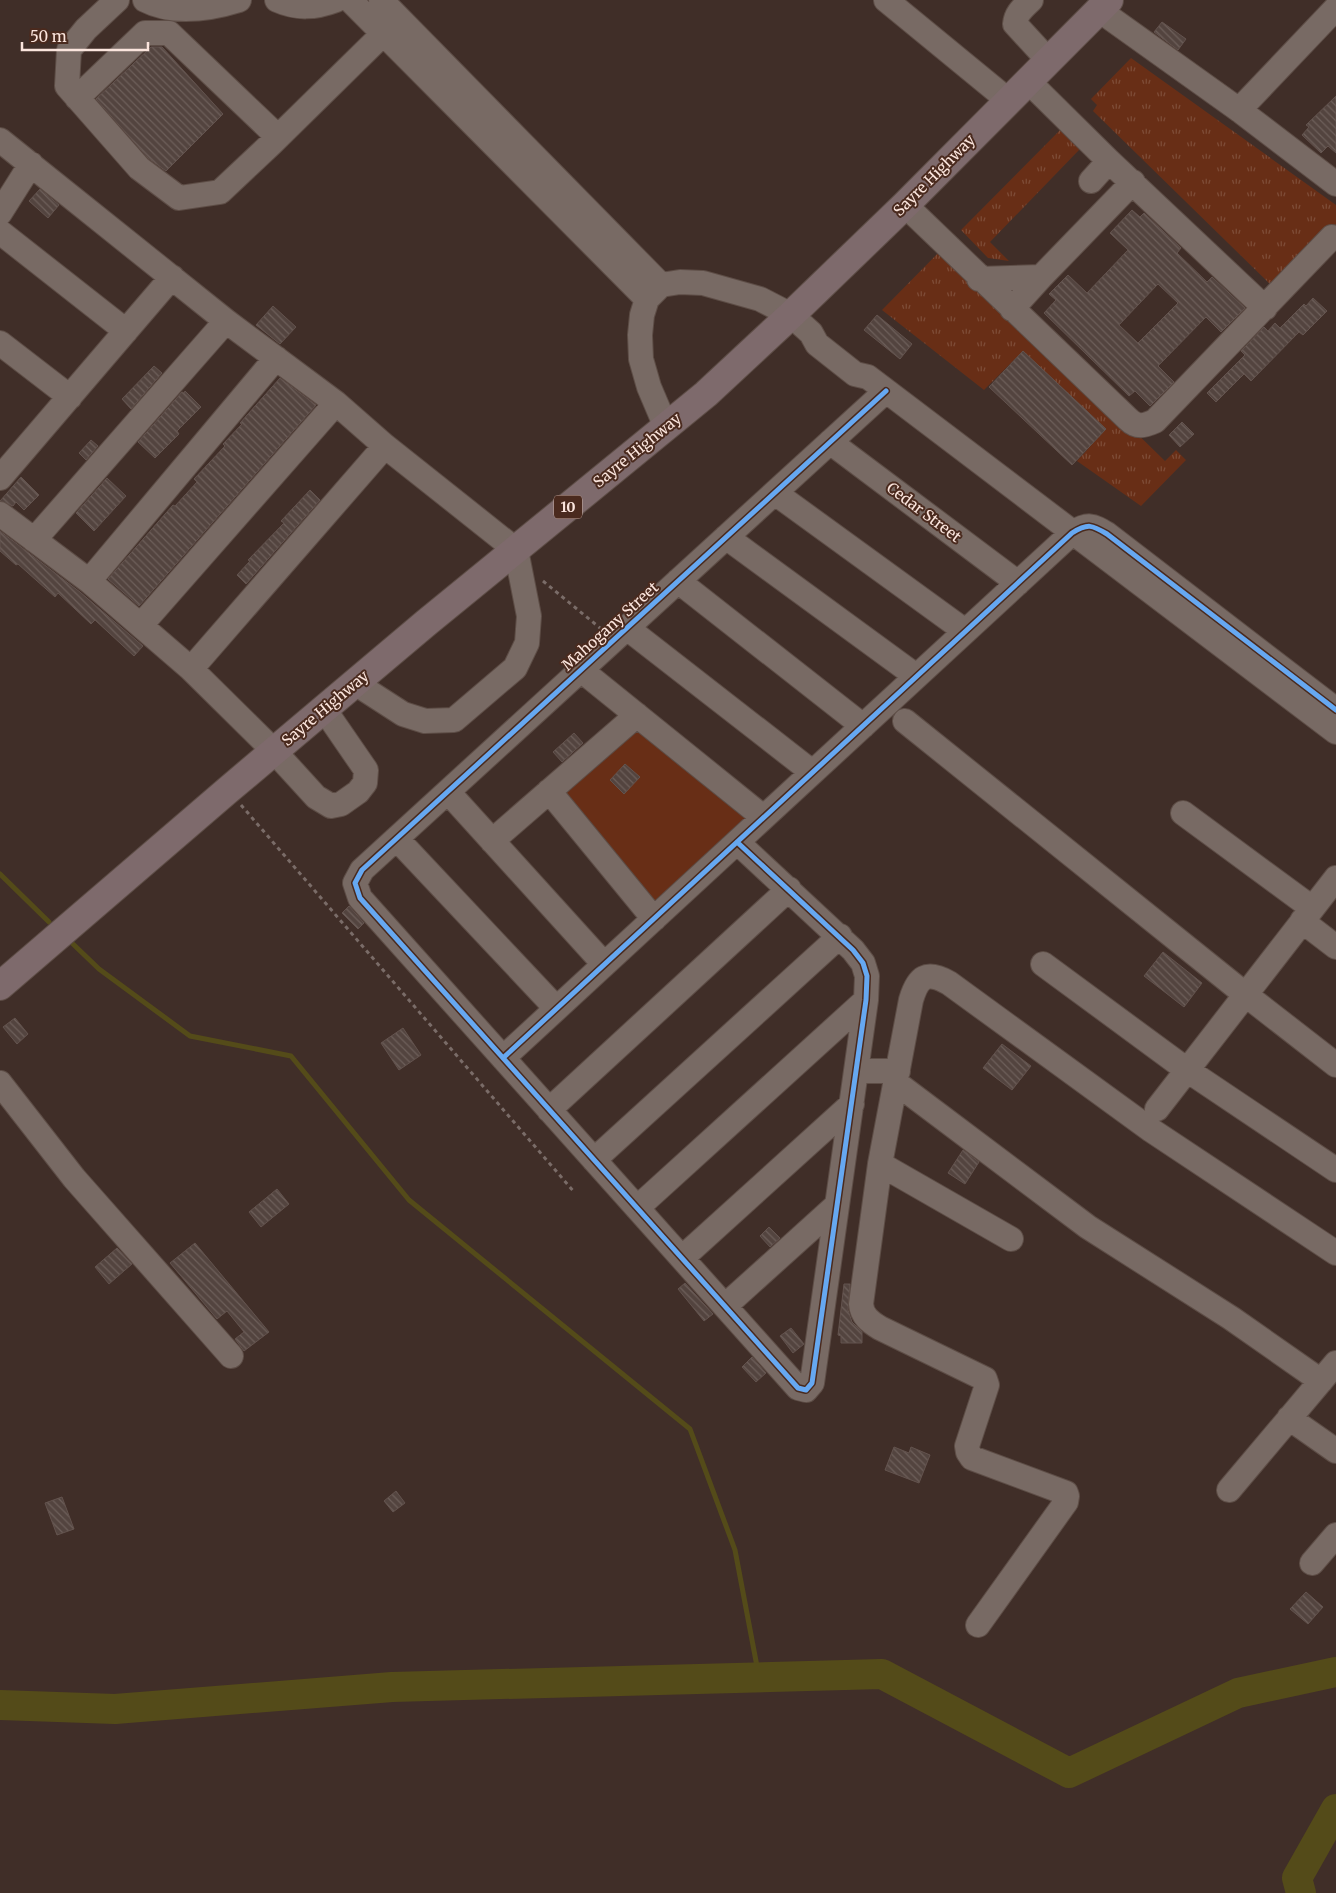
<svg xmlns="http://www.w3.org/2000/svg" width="1336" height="1893" viewBox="0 0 1336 1893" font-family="Merriweather,serif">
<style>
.grass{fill:url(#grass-tufts)}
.park{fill:#682e16}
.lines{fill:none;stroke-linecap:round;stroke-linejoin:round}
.stream{stroke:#544b19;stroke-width:5}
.river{stroke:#544b19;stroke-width:30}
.building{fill:url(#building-back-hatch);stroke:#63534e;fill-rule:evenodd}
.minor-casing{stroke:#5d4d46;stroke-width:26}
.highway-casing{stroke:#5d4d46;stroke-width:30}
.path{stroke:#7a6c68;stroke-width:3;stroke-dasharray:4 4;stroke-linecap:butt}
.minor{stroke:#786a64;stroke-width:24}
.highway{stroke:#7e6a6c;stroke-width:28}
.cycleway-casing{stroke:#4a2a1e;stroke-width:8}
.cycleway{stroke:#66a8f1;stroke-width:5}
.labels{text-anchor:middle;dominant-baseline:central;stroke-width:4;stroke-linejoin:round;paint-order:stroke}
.shield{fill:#4a2a1e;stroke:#c6ada4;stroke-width:1}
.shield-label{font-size:14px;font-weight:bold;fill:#fbe5dd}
.street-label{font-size:15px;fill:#fbe5dd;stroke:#4a2a1e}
</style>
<defs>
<pattern id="grass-tufts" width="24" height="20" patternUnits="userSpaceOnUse" patternTransform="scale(1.25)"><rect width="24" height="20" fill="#682e16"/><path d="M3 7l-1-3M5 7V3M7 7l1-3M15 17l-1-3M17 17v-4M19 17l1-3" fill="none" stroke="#7e4c37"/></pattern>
<pattern id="building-back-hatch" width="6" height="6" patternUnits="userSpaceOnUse" patternTransform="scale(1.25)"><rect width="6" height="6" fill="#53443f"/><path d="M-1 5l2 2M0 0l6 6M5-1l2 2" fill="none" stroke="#6d5f5a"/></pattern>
</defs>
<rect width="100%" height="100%" fill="#402e28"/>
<path class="grass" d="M 1131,58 L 1336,205 L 1336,225 L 1273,287 L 1093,111 L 1097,105 L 1091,99 Z
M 1070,120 L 1100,166 L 1080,149 L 990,242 L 1009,261 L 988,258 L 961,230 Z
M 945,246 L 1165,461 L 1176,450 L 1186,460 L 1141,506 L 1077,461 L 1106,429 L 1023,351 L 984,390 L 882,310 Z"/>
<path class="park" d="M 637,727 L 752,817 L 653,906 L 561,794 Z"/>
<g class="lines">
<path class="stream" d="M 0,874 L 49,922
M 73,944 L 99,969 L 190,1036 L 291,1056 L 409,1200 L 690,1429 L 735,1550 L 759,1677"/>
<path class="river" d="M 0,1705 L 115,1709 L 392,1687 L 882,1674 L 1069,1773 L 1238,1693 L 1336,1672
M 1301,1893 L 1297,1878 L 1336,1809"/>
</g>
<path class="building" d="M 1162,22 L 1186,39 L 1178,50 L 1154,32 Z
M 151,47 L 162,47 L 223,114 L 166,171 L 148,158 L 96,99 Z
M 1336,96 L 1336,153 L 1328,146 L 1321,153 L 1302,135 L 1309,127 L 1306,125 Z
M 40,189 L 59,205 L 48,218 L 29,201 Z
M 1132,210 L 1140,217 L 1144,213 L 1181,248 L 1177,253 L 1207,282 L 1212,277 L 1245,308 L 1221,332 L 1206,317 L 1158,366 L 1174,382 L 1150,406 L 1135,391 L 1129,396 L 1044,313 L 1056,300 L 1049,294 L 1068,275 L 1087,293 L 1128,250 L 1110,233 ZM 1158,284 L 1178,303 L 1138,343 L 1119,325 Z
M 1313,298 L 1327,311 L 1303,335 L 1299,332 L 1251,381 L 1244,374 L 1216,402 L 1207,393 L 1245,355 L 1241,351 L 1264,327 L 1268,331 L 1275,323 L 1280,328 L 1304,304 L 1306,306 Z
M 273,306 L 296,327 L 280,344 L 256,325 Z
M 877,315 L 912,344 L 900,359 L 864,330 Z
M 1023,351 L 1106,429 L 1072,465 L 989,387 Z
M 154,366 L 162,373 L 131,409 L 122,399 Z
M 280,378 L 316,405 L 139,606 L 108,579 L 173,505 L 175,506 L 197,482 L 194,479 L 225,446 L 223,444 L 242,424 L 240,423 Z
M 185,391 L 201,407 L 177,431 L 179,434 L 155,458 L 138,442 L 182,392 L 184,393 Z
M 1182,422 L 1194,434 L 1180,447 L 1169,435 Z
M 91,440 L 98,446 L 86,460 L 79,453 Z
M 21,477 L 39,495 L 24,510 L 16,502 L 13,506 L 0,501 Z
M 107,478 L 126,496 L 94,531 L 76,513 Z
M 310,490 L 320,500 L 246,584 L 237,575 L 250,561 L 248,560 L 284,523 L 281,521 Z
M 0,531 L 80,592 L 143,646 L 134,656 L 95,620 L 91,624 L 58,593 L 55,597 L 18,564 L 16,565 L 0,551 Z
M 574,733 L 583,743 L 562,762 L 553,752 Z
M 625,764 L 640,777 L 624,794 L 610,780 Z
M 349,906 L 364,923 L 358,929 L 342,913 Z
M 1163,952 L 1202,983 L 1184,1007 L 1144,976 Z
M 15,1018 L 28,1034 L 17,1044 L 3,1027 Z
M 403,1028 L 421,1055 L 399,1070 L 381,1043 Z
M 1002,1044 L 1031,1066 L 1012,1090 L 983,1068 Z
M 963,1150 L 979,1162 L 965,1184 L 948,1173 Z
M 277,1189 L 289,1204 L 261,1227 L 249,1212 Z
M 769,1227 L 780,1238 L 770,1247 L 760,1236 Z
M 195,1243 L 269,1332 L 244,1351 L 235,1339 L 244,1332 L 227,1311 L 217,1319 L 170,1263 Z
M 117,1248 L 132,1264 L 109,1284 L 95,1267 Z
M 685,1283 L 713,1314 L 704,1321 L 678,1289 Z
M 844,1284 L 850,1284 L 848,1310 L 852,1322 L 862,1332 L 862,1343 L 841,1343 L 841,1336 L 838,1335 Z
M 791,1328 L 804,1344 L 793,1353 L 780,1336 Z
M 752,1357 L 766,1373 L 756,1382 L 742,1367 Z
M 894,1447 L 909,1453 L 911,1447 L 930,1455 L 919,1483 L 885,1470 Z
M 396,1491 L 405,1503 L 393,1512 L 384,1501 Z
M 62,1497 L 74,1529 L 57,1535 L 45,1503 Z
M 1306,1592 L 1323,1607 L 1308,1624 L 1290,1609 Z"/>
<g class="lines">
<defs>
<path id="minor" d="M 117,0 L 86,29 L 69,50 L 67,86 L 139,168 L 179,198 L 220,192 L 271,144 L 384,33
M 145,0 C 174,15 210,9 239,0
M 277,0 C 297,9 315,8 336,0
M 350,0 L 647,299
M 381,0 L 661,285
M 886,0 L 1009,101
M 1031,0 C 1023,8 1016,13 1015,24 L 1049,61
M 1099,10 L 1239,110 L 1336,184
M 1028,81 L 1109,161 L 1265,308
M 77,98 L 145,33 L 169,33 L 278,137
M 1239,110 L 1336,8
M 0,140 L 226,321 L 336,403 L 385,446 L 516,550 L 529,616 L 527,643 L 515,668 L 454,720 L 425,721 L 403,714 L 355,683
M 1091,181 L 1109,161
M 905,205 L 1128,419 C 1137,428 1144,426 1155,421 L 1332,237
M 0,213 L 31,164
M 0,232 L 126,331
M 979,279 L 1041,277
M 1012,309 L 1041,277 L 1133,182
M 0,343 L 70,397
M 666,427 L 649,387 L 641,359 L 640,335 L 642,315 L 647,299 L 661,285 L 680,282 L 703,283 L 760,299 L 791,315 L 811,333 L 817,344 L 855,374 L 868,377 L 1336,732
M 830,442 L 1018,583
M 0,478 L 172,277
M 775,493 L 965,631
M 0,514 L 89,581 L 191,669 L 274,751 L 316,797 L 331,806 L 341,804 L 358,792 L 365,783 L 366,770 L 324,709
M 726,537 L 916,676
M 34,540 L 226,321
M 89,581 L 276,358
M 678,581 L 863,726
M 141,625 L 336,403
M 627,628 L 812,772
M 191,669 L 385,446
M 581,670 L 763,817
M 905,721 L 1246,995 L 1336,1065
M 549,791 L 654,919
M 448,792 L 604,964
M 1183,813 L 1312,908
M 397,839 L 556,1008
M 492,841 L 637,715
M 737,842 L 853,950 L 863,963 L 867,976 L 866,1000 L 812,1383 L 806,1390 L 798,1388 L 360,898 L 355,883 L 362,870 L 886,391
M 1302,921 L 1336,947
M 1043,964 L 1187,1070 L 1336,1170
M 503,1058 L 1072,533 C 1088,523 1092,525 1107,534 L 1336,710
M 856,1071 L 898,1071
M 895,1082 L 1088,1227 L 1231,1318 L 1321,1381
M 0,1083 L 74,1178 L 231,1356
M 1157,1109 L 1336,878
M 549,1110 L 789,889
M 594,1160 L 840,936
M 880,1164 L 1011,1239
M 637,1208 L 866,1000
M 682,1258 L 852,1104
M 725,1306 L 837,1205
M 1289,1418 L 1336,1451
M 1229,1490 L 1336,1363
M 1312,1563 L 1336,1535
M 978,1625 L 1066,1502 L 1067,1496 L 1066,1493 L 972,1458 L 968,1452 L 967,1446 L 987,1385 L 985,1379 L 880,1328 C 870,1322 862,1316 861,1304 L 880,1164 L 911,1000 C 918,977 926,970 949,983 L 1151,1130 L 1336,1253"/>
<path id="highway" d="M 0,986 L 228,790 L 426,623 L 706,394 L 791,315 L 905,205 L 1109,0"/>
</defs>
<use href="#minor" class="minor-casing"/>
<use href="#highway" class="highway-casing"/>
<path class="path" d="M 543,581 L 600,628
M 241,805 L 575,1193"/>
<use href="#minor" class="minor"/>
<use href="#highway" class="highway"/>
<defs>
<path id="cycleway" d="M 737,842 L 853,950 L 863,963 L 867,976 L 866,1000 L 812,1383 L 806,1390 L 798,1388 L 360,898 L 355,883 L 362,870 L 886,391
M 503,1058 L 1072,533 C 1088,523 1092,525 1107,534 L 1336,710"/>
</defs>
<use href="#cycleway" class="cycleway-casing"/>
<use href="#cycleway" class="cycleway"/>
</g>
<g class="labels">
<rect class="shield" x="554" y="495.5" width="28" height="23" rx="4"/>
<g class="shield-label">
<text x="568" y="507">10</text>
</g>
<g class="street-label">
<text transform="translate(934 175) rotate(-45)">Sayre Highway</text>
<text transform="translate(637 450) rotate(-39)">Sayre Highway</text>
<text transform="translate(924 512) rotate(37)">Cedar Street</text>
<text transform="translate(610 626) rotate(-42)">Mahogany Street</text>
<text transform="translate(325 708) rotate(-40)">Sayre Highway</text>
</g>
</g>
<path d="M22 42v8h126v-8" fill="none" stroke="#fbe5dd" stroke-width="2.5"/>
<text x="30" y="42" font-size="15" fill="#fbe5dd" stroke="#4a2a1e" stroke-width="4" paint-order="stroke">50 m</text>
</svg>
